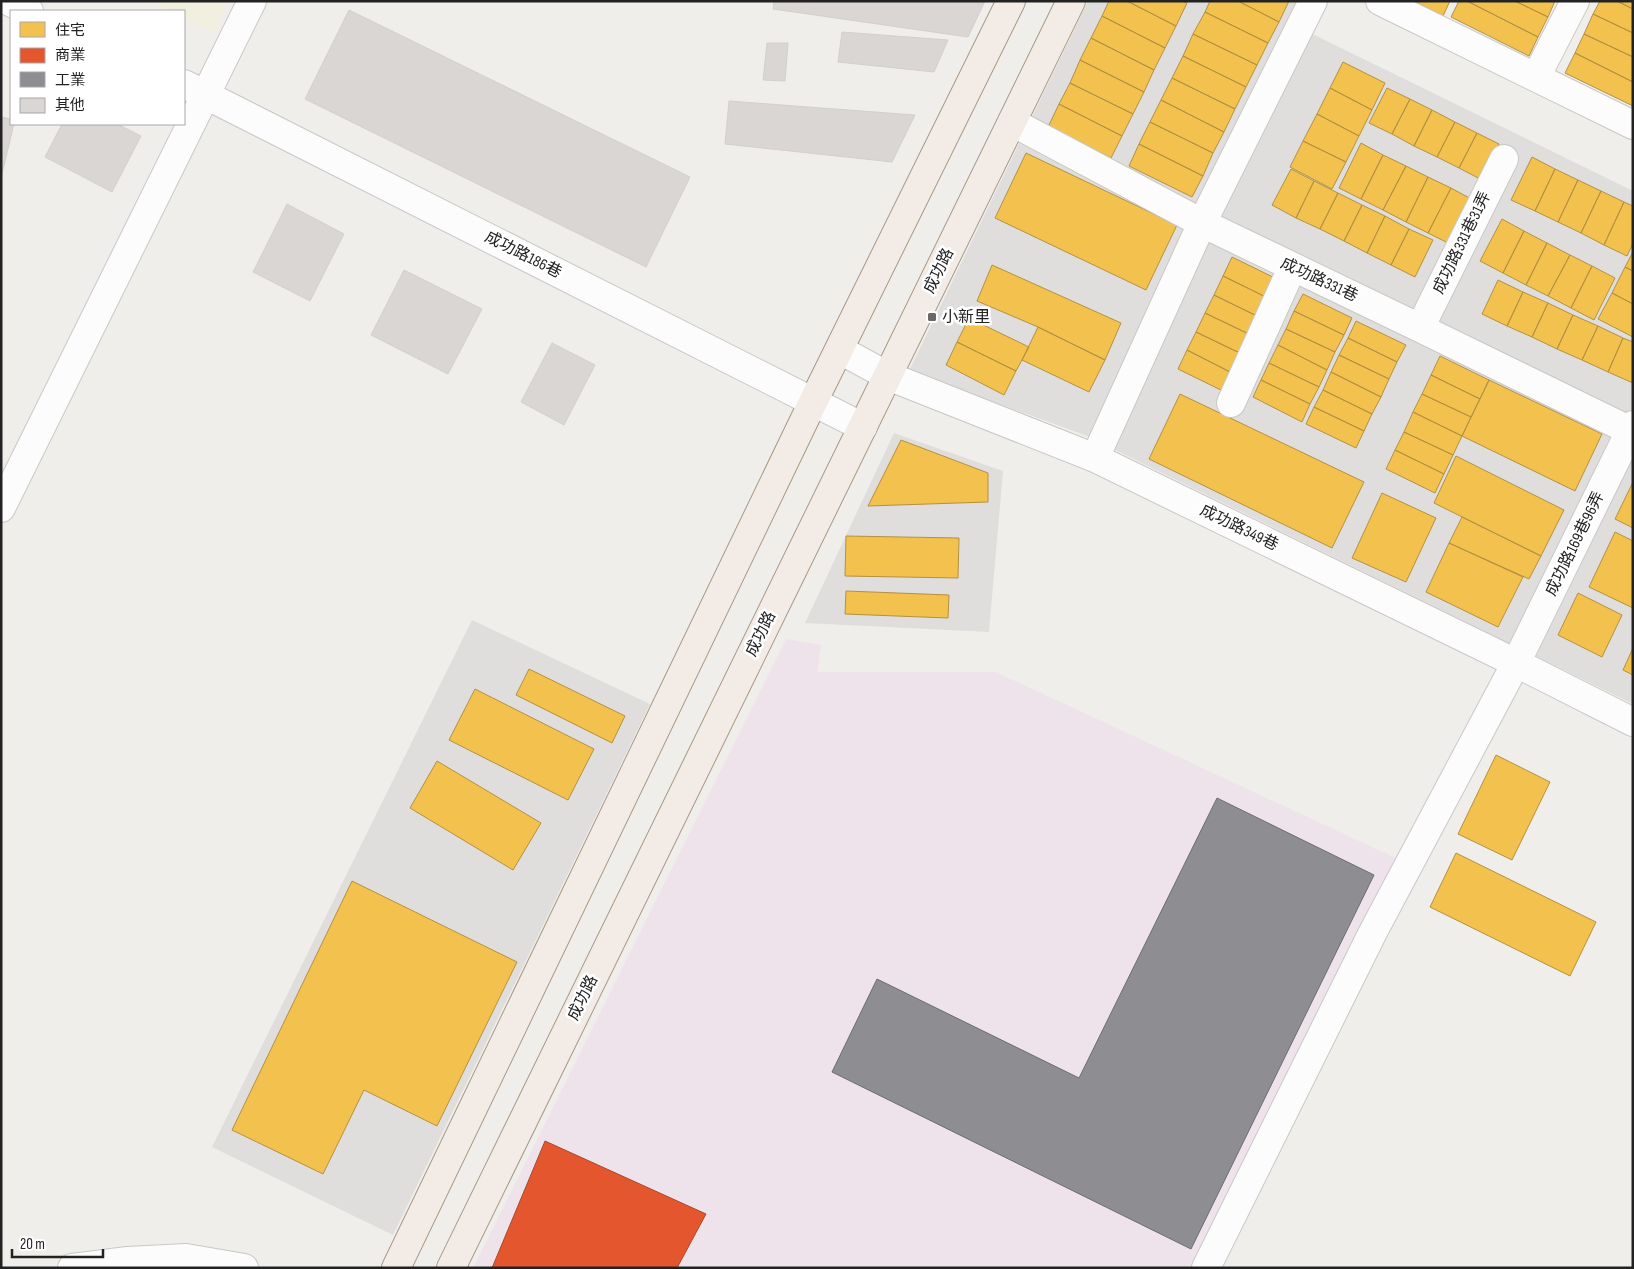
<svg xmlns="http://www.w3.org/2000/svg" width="1634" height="1269" viewBox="0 0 1634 1269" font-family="'Sofia Sans Condensed','Noto Sans TC',sans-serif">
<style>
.residential{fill:#dfdedc}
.industrial{fill:#eee3ea}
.farmland{fill:#f1efde}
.homes{fill:#f2c14e;stroke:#b49141}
.shops{fill:#e4572e;stroke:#aa472a}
.industry{fill:#8d8d92;stroke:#6d6d70}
.building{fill:#d9d6d3;stroke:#d3cfcc}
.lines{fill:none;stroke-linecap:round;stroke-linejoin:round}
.minor-casing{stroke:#c9c8c7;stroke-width:30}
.major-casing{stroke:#a79986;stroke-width:30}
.minor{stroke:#fdfcfc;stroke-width:28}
.major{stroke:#f3ece6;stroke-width:28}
.poi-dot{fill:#6a6968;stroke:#fff;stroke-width:2}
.labels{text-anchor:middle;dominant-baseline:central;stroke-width:5;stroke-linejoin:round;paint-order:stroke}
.street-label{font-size:16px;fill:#222;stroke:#fff}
.poi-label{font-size:16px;fill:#222;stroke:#fff;text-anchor:start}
</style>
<rect width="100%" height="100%" fill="#f0eeeb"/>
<path class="residential" d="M 1088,1 L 1300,1 L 1292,24 L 1633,191 L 1633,704 L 1087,436 L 909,371 Z
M 894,433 L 1003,471 L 989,632 L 805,623 Z
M 472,620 L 650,704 L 393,1235 L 212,1147 Z"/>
<path class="industrial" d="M 786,639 L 821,645 L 817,672 L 996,672 L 1398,859 L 1191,1268 L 473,1268 Z"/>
<path class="farmland" d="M 148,1 L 228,1 L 213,32 L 184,18 L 184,11 L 169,11 Z"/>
<path class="homes" d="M 1109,1 L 1127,1 L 1176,26 L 1165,48 L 1102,16 Z
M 1127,1 L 1182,1 L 1187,3 L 1176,26 Z
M 1210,1 L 1238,1 L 1279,22 L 1268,43 L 1205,12 Z
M 1238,1 L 1289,1 L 1279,22 Z
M 1413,1 L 1450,1 L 1443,16 Z
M 1459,1 L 1467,1 L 1538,37 L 1529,56 L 1451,17 Z
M 1467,1 L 1515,1 L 1548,17 L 1538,37 Z
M 1515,1 L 1555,1 L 1548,17 Z
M 1600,1 L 1617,1 L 1633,9 L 1633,33 L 1593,14 Z
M 1617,1 L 1633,1 L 1633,9 Z
M 1205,12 L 1268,43 L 1257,65 L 1193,34 Z
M 1593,14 L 1633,33 L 1633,57 L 1584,34 Z
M 1102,16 L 1165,48 L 1154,70 L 1091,38 Z
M 1193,34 L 1257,65 L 1246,87 L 1183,56 Z
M 1584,34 L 1633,57 L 1633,82 L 1575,53 Z
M 1091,38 L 1154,70 L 1144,92 L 1080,60 Z
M 1575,53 L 1633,82 L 1633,106 L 1565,73 Z
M 1183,56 L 1246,87 L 1235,109 L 1172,78 Z
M 1080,60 L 1144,92 L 1133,114 L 1070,83 Z
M 1343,62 L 1385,83 L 1372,110 L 1330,88 Z
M 1172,78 L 1235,109 L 1224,132 L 1161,100 Z
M 1070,83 L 1133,114 L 1122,136 L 1059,104 Z
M 1330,88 L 1372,110 L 1359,136 L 1317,114 Z
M 1387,88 L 1410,99 L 1392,134 L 1369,123 Z
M 1410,99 L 1432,110 L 1414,146 L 1392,134 Z
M 1161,100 L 1224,132 L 1213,153 L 1150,122 Z
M 1059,104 L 1122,136 L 1111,158 L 1048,127 Z
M 1432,110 L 1455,122 L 1437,157 L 1414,146 Z
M 1317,114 L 1359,136 L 1346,162 L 1303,141 Z
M 1150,122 L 1213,153 L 1203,176 L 1139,144 Z
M 1455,122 L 1477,133 L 1459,168 L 1437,157 Z
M 1477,133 L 1499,144 L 1482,180 L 1459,168 Z
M 1303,141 L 1346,162 L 1332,189 L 1290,167 Z
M 1361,143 L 1383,155 L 1361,199 L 1339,188 Z
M 1139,144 L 1203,176 L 1192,197 L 1129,166 Z
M 1026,153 L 1177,225 L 1146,290 L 995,218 Z
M 1383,155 L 1406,166 L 1383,210 L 1361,199 Z
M 1532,157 L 1555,169 L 1535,211 L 1511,200 Z
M 1406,166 L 1428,177 L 1406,222 L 1383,210 Z
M 1291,169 L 1314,181 L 1296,218 L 1272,205 Z
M 1555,169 L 1578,180 L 1558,222 L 1535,211 Z
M 1428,177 L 1451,188 L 1428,233 L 1406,222 Z
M 1578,180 L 1601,191 L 1581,233 L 1558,222 Z
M 1314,181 L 1338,193 L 1320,229 L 1296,218 Z
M 1451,188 L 1473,200 L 1450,244 L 1428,233 Z
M 1601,191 L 1624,202 L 1604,245 L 1581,233 Z
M 1338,193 L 1362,205 L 1344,241 L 1320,229 Z
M 1624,202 L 1633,206 L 1633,243 L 1627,256 L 1604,245 Z
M 1362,205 L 1385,216 L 1367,253 L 1344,241 Z
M 1385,216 L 1409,229 L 1391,265 L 1367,253 Z
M 1502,219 L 1524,231 L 1503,273 L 1480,261 Z
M 1409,229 L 1433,240 L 1415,277 L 1391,265 Z
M 1524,231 L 1547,243 L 1526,285 L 1503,273 Z
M 1547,243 L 1570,255 L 1548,296 L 1526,285 Z
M 1633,252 L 1633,271 L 1625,267 Z
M 1570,255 L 1592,266 L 1571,308 L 1548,296 Z
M 1232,257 L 1281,281 L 1272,300 L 1223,276 Z
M 992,265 L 1121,323 L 1105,360 L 1038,327 L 977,301 Z
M 1592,266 L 1615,278 L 1594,320 L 1571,308 Z
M 1625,267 L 1633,271 L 1633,304 L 1612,293 Z
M 1223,276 L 1272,300 L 1263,319 L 1214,295 Z
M 1498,280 L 1523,292 L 1507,326 L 1482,314 Z
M 1523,292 L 1548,303 L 1532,337 L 1507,326 Z
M 1612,293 L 1633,304 L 1633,337 L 1598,319 Z
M 1303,294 L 1352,318 L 1344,335 L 1294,311 Z
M 1214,295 L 1263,319 L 1255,337 L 1205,313 Z
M 1548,303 L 1573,315 L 1557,349 L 1532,337 Z
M 1294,311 L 1344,335 L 1335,352 L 1286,329 Z
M 1205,313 L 1255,337 L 1246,356 L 1196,332 Z
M 1573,315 L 1598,326 L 1582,360 L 1557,349 Z
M 969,318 L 1029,347 L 1016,371 L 957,342 Z
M 1356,321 L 1406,345 L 1397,362 L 1348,338 Z
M 1598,326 L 1623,338 L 1608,372 L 1582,360 Z
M 1038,327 L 1105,360 L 1089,392 L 1022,360 Z
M 1286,329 L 1335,352 L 1327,370 L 1278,345 Z
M 1196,332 L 1246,356 L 1236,375 L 1187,350 Z
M 1348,338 L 1397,362 L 1389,379 L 1339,355 Z
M 1623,338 L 1633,342 L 1633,383 L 1608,372 Z
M 957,342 L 1016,371 L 1004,395 L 946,365 Z
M 1278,345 L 1327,370 L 1319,387 L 1269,363 Z
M 1187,350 L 1236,375 L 1227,393 L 1178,369 Z
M 1339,355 L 1389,379 L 1381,397 L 1331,372 Z
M 1440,356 L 1489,380 L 1480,399 L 1431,375 Z
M 1269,363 L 1319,387 L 1310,404 L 1261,380 Z
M 1331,372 L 1381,397 L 1372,414 L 1323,390 Z
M 1431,375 L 1480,399 L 1471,417 L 1422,394 Z
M 1261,380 L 1310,404 L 1302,422 L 1253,397 Z
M 1489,380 L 1602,434 L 1575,491 L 1462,436 Z
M 1323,390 L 1372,414 L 1364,431 L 1314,407 Z
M 1180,394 L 1364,482 L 1332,548 L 1149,459 Z
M 1422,394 L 1471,417 L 1462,436 L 1413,412 Z
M 1314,407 L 1364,431 L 1356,448 L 1306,424 Z
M 1413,412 L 1462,436 L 1453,455 L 1404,432 Z
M 1404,432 L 1453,455 L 1444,474 L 1395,450 Z
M 901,440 L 988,473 L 988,502 L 868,506 Z
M 1395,450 L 1444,474 L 1435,493 L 1386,469 Z
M 1456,456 L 1564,510 L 1541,556 L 1434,503 Z
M 1633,482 L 1633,528 L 1615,519 Z
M 1382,493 L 1436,518 L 1406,582 L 1352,558 Z
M 1462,517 L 1541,556 L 1529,579 L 1449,543 Z
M 1615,532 L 1633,541 L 1633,608 L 1589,587 Z
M 846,536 L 959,538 L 958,578 L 845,576 Z
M 1449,543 L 1523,577 L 1498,627 L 1426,592 Z
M 846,591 L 949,595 L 948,618 L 845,614 Z
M 1578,593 L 1622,615 L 1602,657 L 1558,635 Z
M 1633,648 L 1633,675 L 1623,670 Z
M 529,669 L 625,716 L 612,743 L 516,695 Z
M 475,689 L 594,749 L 568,800 L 449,740 Z
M 1496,755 L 1550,782 L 1512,860 L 1458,834 Z
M 437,761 L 541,823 L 513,870 L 410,808 Z
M 1456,853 L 1596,922 L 1570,976 L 1430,907 Z
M 352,881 L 517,962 L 437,1126 L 364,1090 L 323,1174 L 232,1130 Z"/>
<path class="shops" d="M 545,1141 L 706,1214 L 677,1268 L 492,1268 Z"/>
<path class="industry" d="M 1217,798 L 1374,875 L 1191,1249 L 832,1072 L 877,979 L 1079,1078 Z"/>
<path class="building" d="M 774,1 L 985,1 L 968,37 L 773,9 Z
M 349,10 L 690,177 L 646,267 L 305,99 Z
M 842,32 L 948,40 L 934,72 L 838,62 Z
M 767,43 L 788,43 L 785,81 L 763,80 Z
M 729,101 L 915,115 L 892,162 L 725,144 Z
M 1,117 L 11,119 L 11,124 L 14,124 L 1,178 Z
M 62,124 L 117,124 L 141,136 L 112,192 L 45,157 Z
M 287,204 L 344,234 L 310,301 L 253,272 Z
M 404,270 L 482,309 L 448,374 L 371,335 Z
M 552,343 L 595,365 L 564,425 L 521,402 Z"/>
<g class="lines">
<defs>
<path id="minor" d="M 8,1 L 29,11
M 1380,1 L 1633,125
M 1536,77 L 1575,1
M 184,84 L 863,427
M 1012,122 L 1202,223 L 1420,328 L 1633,432
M 1420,328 L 1504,159
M 840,350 L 888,376 L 1095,458 L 1516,663 L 1633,722
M 1231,403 L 1292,268
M 1095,458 L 1202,223 L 1313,1
M 1,508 L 252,1
M 72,1268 L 128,1261 L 186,1258 L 244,1268
M 1206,1268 L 1373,932 L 1516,663 L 1633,425"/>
<path id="major" d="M 396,1268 L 813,402 L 1011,1
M 451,1268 L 1071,1"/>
</defs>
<use href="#minor" class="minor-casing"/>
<use href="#major" class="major-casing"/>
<use href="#minor" class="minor"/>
<use href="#major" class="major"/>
</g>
<rect class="poi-dot" x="927" y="312" width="10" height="10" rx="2.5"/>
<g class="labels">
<g class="street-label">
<text transform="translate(1462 243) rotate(-64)">成功路331巷31弄</text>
<text transform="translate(523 255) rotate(27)">成功路186巷</text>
<text transform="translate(939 271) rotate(-64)">成功路</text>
<text transform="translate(1319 280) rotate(25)">成功路331巷</text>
<text transform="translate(1239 528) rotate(26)">成功路349巷</text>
<text transform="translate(1575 544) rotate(-64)">成功路169巷96弄</text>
<text transform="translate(761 634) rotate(-64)">成功路</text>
<text transform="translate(583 998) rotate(-64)">成功路</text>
</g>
<g class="poi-label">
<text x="942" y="317">小新里</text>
</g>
</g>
<rect width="1634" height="1269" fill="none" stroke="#222222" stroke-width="5"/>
<rect x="10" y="10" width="175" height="115" fill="#ffffff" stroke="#a7a7a7"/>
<rect x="20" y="22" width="25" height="15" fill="#f2c14e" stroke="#a7a7a7"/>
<text x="55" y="35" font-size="15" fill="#222222">住宅</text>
<rect x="20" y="48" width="25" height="15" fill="#e4572e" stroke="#a7a7a7"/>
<text x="55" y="60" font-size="15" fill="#222222">商業</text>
<rect x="20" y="72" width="25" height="15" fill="#8d8d92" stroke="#a7a7a7"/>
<text x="55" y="85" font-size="15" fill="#222222">工業</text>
<rect x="20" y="98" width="25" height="15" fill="#d9d6d3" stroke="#a7a7a7"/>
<text x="55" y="110" font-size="15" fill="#222222">其他</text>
<path d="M12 1249v8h91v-8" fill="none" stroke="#222222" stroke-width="2.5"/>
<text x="20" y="1249" font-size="15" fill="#222222" stroke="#ffffff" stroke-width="4" paint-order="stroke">20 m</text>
</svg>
